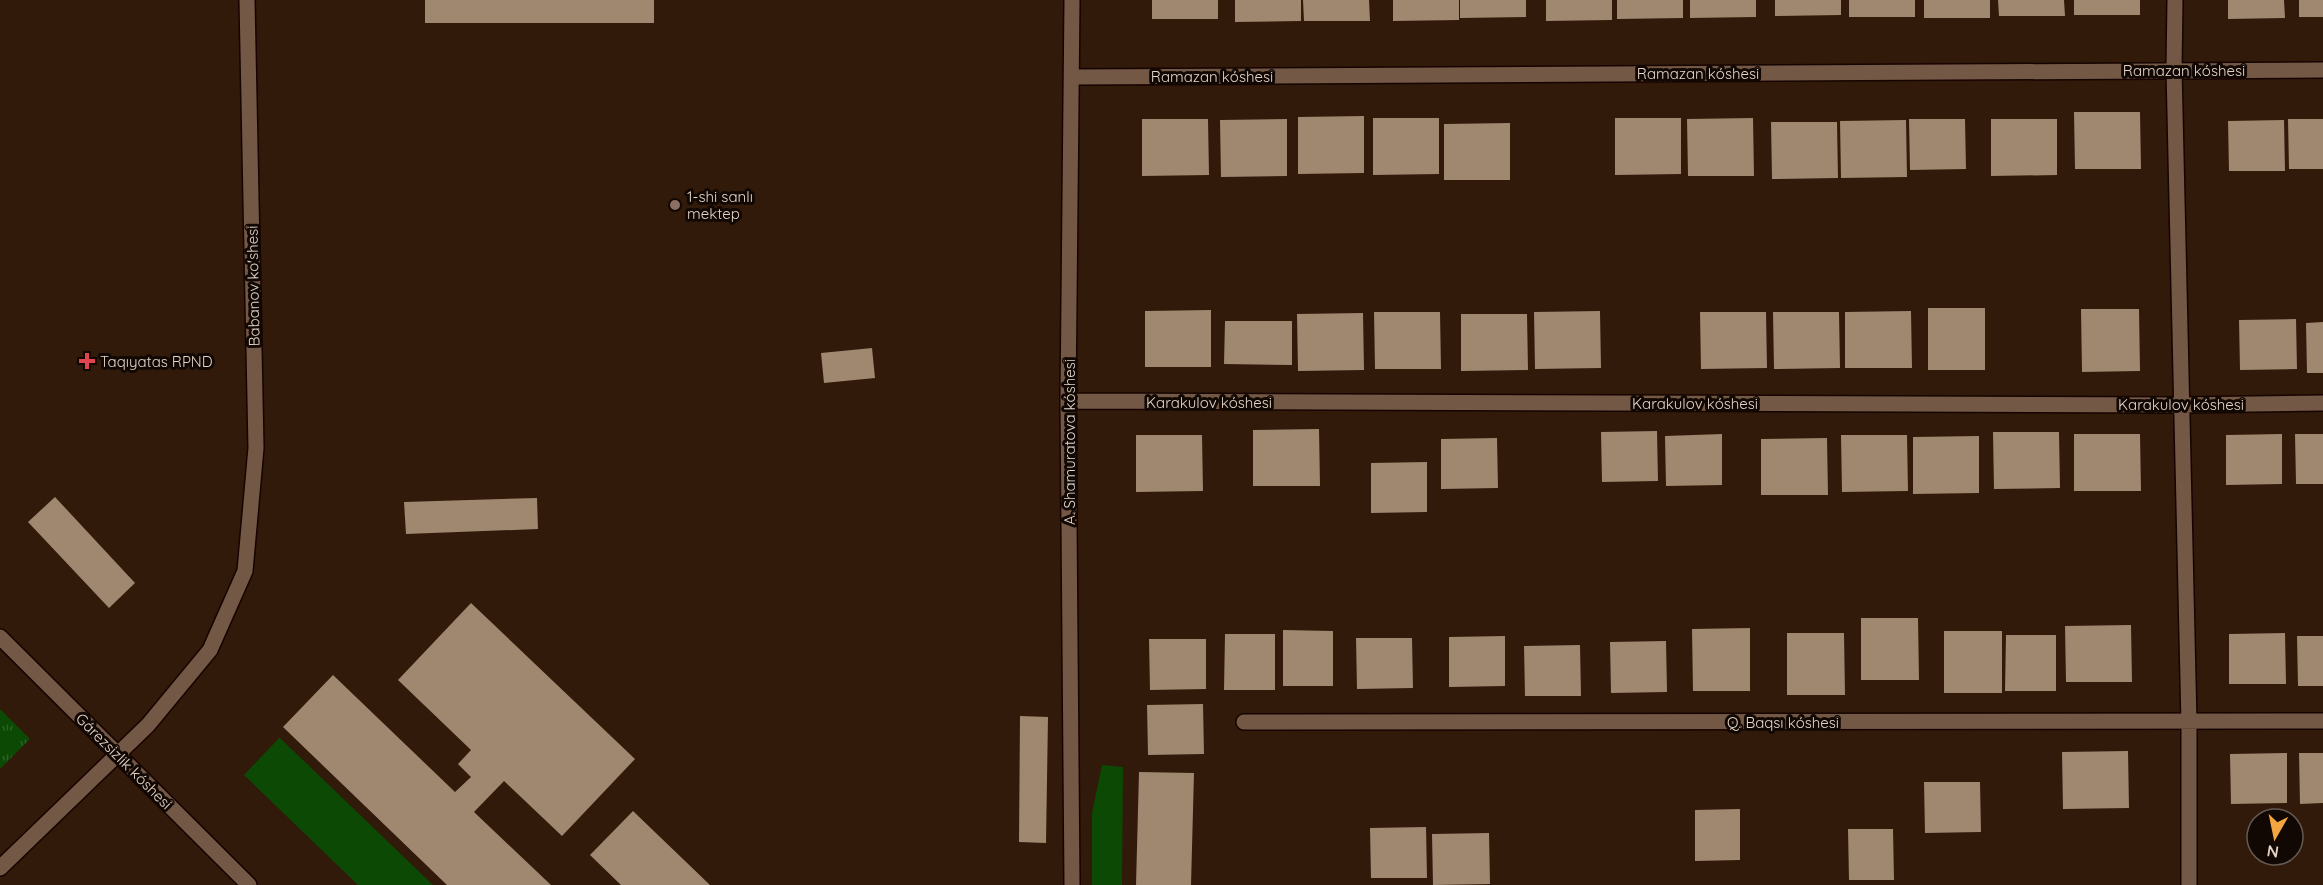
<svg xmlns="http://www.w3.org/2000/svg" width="2323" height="885" viewBox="0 0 2323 885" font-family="Quicksand,sans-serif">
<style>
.grass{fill:#0b4905}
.park{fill:url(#park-tufts)}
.building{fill:#a08770}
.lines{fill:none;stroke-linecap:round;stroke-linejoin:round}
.minor-casing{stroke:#170400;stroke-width:18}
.minor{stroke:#735846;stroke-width:15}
.education-dot{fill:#8d6e63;stroke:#110803;stroke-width:2}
.health-dot{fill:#e0444e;stroke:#110803;stroke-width:2}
.labels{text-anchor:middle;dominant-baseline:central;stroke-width:6;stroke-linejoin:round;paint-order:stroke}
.street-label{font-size:15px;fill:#e4d4c9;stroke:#110803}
.poi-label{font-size:15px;fill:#e4d4c9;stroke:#110803;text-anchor:start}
</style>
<defs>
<pattern id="park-tufts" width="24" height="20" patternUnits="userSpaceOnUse" patternTransform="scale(1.5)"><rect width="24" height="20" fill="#0b4905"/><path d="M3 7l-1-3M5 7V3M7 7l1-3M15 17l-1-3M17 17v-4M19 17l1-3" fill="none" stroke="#2e6228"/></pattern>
</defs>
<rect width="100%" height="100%" fill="#311a09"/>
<path class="grass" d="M 280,737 L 280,738 L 433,885 L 358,885 L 244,775 Z
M 1102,765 L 1123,767 L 1122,885 L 1092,885 L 1092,813 Z"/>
<path class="park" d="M 0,709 L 30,739 L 0,769 Z"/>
<path class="building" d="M 425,0 L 654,0 L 654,23 L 425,23 Z
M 1152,0 L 1218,0 L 1218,19 L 1152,19 Z
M 1235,0 L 1301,0 L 1301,21 L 1235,22 Z
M 1303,0 L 1369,0 L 1370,21 L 1304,21 Z
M 1393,0 L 1459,0 L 1459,20 L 1393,21 Z
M 1460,0 L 1526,0 L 1526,17 L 1460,18 Z
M 1546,0 L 1612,0 L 1612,20 L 1546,21 Z
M 1617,0 L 1683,0 L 1683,18 L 1617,19 Z
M 1690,0 L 1756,0 L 1756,17 L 1690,18 Z
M 1775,0 L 1841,0 L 1841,15 L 1775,16 Z
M 1849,0 L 1915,0 L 1915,17 L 1849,17 Z
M 1924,0 L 1990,0 L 1990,18 L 1924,18 Z
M 1998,0 L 2064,0 L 2065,16 L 1999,16 Z
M 2074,0 L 2140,0 L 2140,15 L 2074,15 Z
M 2228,0 L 2284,0 L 2285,18 L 2228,19 Z
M 2299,0 L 2323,0 L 2323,17 L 2299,17 Z
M 2074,112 L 2140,112 L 2141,169 L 2075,169 Z
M 1364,116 L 1364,173 L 1298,174 L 1298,117 Z
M 1373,118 L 1439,118 L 1439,174 L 1373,175 Z
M 1615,118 L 1681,118 L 1681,174 L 1615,175 Z
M 1753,118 L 1754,176 L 1688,176 L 1687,119 Z
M 1142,119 L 1208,119 L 1209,175 L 1142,176 Z
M 1287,119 L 1287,176 L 1221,177 L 1220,120 Z
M 1909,119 L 1965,119 L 1966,169 L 1910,170 Z
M 1991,119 L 2057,119 L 2057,175 L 1991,176 Z
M 2288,119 L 2323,119 L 2323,169 L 2289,169 Z
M 1906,120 L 1907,177 L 1841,178 L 1840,121 Z
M 2284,120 L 2285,171 L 2229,171 L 2228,121 Z
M 1771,122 L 1837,122 L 1838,178 L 1772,179 Z
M 1510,123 L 1510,180 L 1444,180 L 1444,124 Z
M 1928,308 L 1985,308 L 1985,370 L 1928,370 Z
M 2081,309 L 2139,309 L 2140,371 L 2082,372 Z
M 1211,310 L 1211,367 L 1145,367 L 1145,311 Z
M 1600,311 L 1601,368 L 1535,369 L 1534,312 Z
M 1911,311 L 1912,368 L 1845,368 L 1845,312 Z
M 1374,312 L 1440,312 L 1441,369 L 1375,369 Z
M 1700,312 L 1766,312 L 1767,368 L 1701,369 Z
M 1773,312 L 1839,312 L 1840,368 L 1774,369 Z
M 1363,313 L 1364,370 L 1298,371 L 1297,314 Z
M 1461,314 L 1527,314 L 1528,370 L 1461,371 Z
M 2296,319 L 2297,369 L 2240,370 L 2239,320 Z
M 1225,321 L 1292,321 L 1292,365 L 1224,364 Z
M 2323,322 L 2323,373 L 2307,373 L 2306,323 Z
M 872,348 L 875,378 L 824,383 L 821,353 Z
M 1319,429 L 1320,486 L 1253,486 L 1253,430 Z
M 1657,431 L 1658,481 L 1602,482 L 1601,432 Z
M 1993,432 L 2059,432 L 2060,488 L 1994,489 Z
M 1722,434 L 1722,485 L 1666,486 L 1665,436 Z
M 2074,434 L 2140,434 L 2141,491 L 2074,491 Z
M 2282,434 L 2282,484 L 2226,485 L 2226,435 Z
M 2295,434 L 2323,434 L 2323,484 L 2296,484 Z
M 1136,435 L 1202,435 L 1203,491 L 1136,492 Z
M 1841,435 L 1907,435 L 1908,491 L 1842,492 Z
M 1979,436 L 1979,493 L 1913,494 L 1913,437 Z
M 1497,438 L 1498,488 L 1441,489 L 1441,439 Z
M 1827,438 L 1828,495 L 1761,495 L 1761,439 Z
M 1427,462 L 1427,512 L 1371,513 L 1371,463 Z
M 55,497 L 135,583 L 109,608 L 28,522 Z
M 537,498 L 538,529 L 406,534 L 404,502 Z
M 471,603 L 635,759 L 562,836 L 504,781 L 474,812 L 551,885 L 447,885 L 283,727 L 333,675 L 455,792 L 471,777 L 458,764 L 471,750 L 398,680 Z
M 1861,618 L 1918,618 L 1919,680 L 1861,680 Z
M 2131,625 L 2132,682 L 2066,682 L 2065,626 Z
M 1750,628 L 1750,691 L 1693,691 L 1692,629 Z
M 1283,630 L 1333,631 L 1333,686 L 1283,686 Z
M 1944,631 L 2002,631 L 2002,693 L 1944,693 Z
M 1787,633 L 1844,633 L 1845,695 L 1787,695 Z
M 2285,633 L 2286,684 L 2229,684 L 2229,634 Z
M 1225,634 L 1275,634 L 1275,690 L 1224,690 Z
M 2006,635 L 2056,635 L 2056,691 L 2005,691 Z
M 1505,636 L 1505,686 L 1449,687 L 1449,637 Z
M 2297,636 L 2323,636 L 2323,686 L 2298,686 Z
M 1356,638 L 1412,638 L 1413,688 L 1357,689 Z
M 1149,639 L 1206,639 L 1206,689 L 1150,690 Z
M 1666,641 L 1667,692 L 1611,693 L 1610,642 Z
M 1580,645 L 1581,696 L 1525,696 L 1524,646 Z
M 1203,704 L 1204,754 L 1148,755 L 1147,705 Z
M 1020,716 L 1048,717 L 1046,843 L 1019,842 Z
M 2128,751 L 2129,808 L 2063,809 L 2062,752 Z
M 2287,753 L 2287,803 L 2231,804 L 2230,754 Z
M 2299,753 L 2323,753 L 2323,803 L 2300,804 Z
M 1139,772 L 1194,773 L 1191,885 L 1136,885 Z
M 1924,782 L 1980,782 L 1981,832 L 1925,833 Z
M 1740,809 L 1740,860 L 1695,861 L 1695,810 Z
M 633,811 L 710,885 L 621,885 L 590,855 Z
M 1426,827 L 1427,878 L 1371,878 L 1370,828 Z
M 1848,829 L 1893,829 L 1894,880 L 1849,880 Z
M 1489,833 L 1490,884 L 1433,885 L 1432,834 Z"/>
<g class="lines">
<defs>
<path id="minor" d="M 2175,0 L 2174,69 L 2189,723 L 2189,885
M 1072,77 L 2323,70
M 1068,401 L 2181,405 L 2323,403
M 0,637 L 249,885
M 1244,722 L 2323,721
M 0,868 L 148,725 L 210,650 L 245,571 L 256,448 L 247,0
M 1072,885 L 1068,401 L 1072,0"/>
</defs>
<use href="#minor" class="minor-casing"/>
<use href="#minor" class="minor"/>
</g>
<circle class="education-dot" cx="675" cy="205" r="6"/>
<path class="health-dot" d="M84 352h6v6h6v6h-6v6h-6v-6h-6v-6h6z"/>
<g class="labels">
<g class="street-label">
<text x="2184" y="70">Ramazan kóshesi</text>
<text x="1698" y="73">Ramazan kóshesi</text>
<text x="1212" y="76">Ramazan kóshesi</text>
<text transform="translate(253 286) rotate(-91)">Babanov ko'shesi</text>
<text x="1209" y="402">Karakulov kóshesi</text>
<text x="1695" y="403">Karakulov kóshesi</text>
<text x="2181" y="404">Karakulov kóshesi</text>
<text transform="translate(1069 442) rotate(-90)">A. Shamuratova kóshesi</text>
<text x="1783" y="722">Q. Baqsı kóshesi</text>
<text transform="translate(124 761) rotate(45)">Gárezsizlik kóshesi</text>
</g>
<g class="poi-label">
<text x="687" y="196">1-shi sanlı<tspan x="687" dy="17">mektep</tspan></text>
<text x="100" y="361">Taqıyatas RPND</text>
</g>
</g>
<g transform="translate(2275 837) rotate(189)"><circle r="28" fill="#110803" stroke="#655a52" stroke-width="1.5"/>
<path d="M0-4.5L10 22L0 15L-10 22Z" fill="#f2a541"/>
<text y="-9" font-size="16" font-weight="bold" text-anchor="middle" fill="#e4d4c9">N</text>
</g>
</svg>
